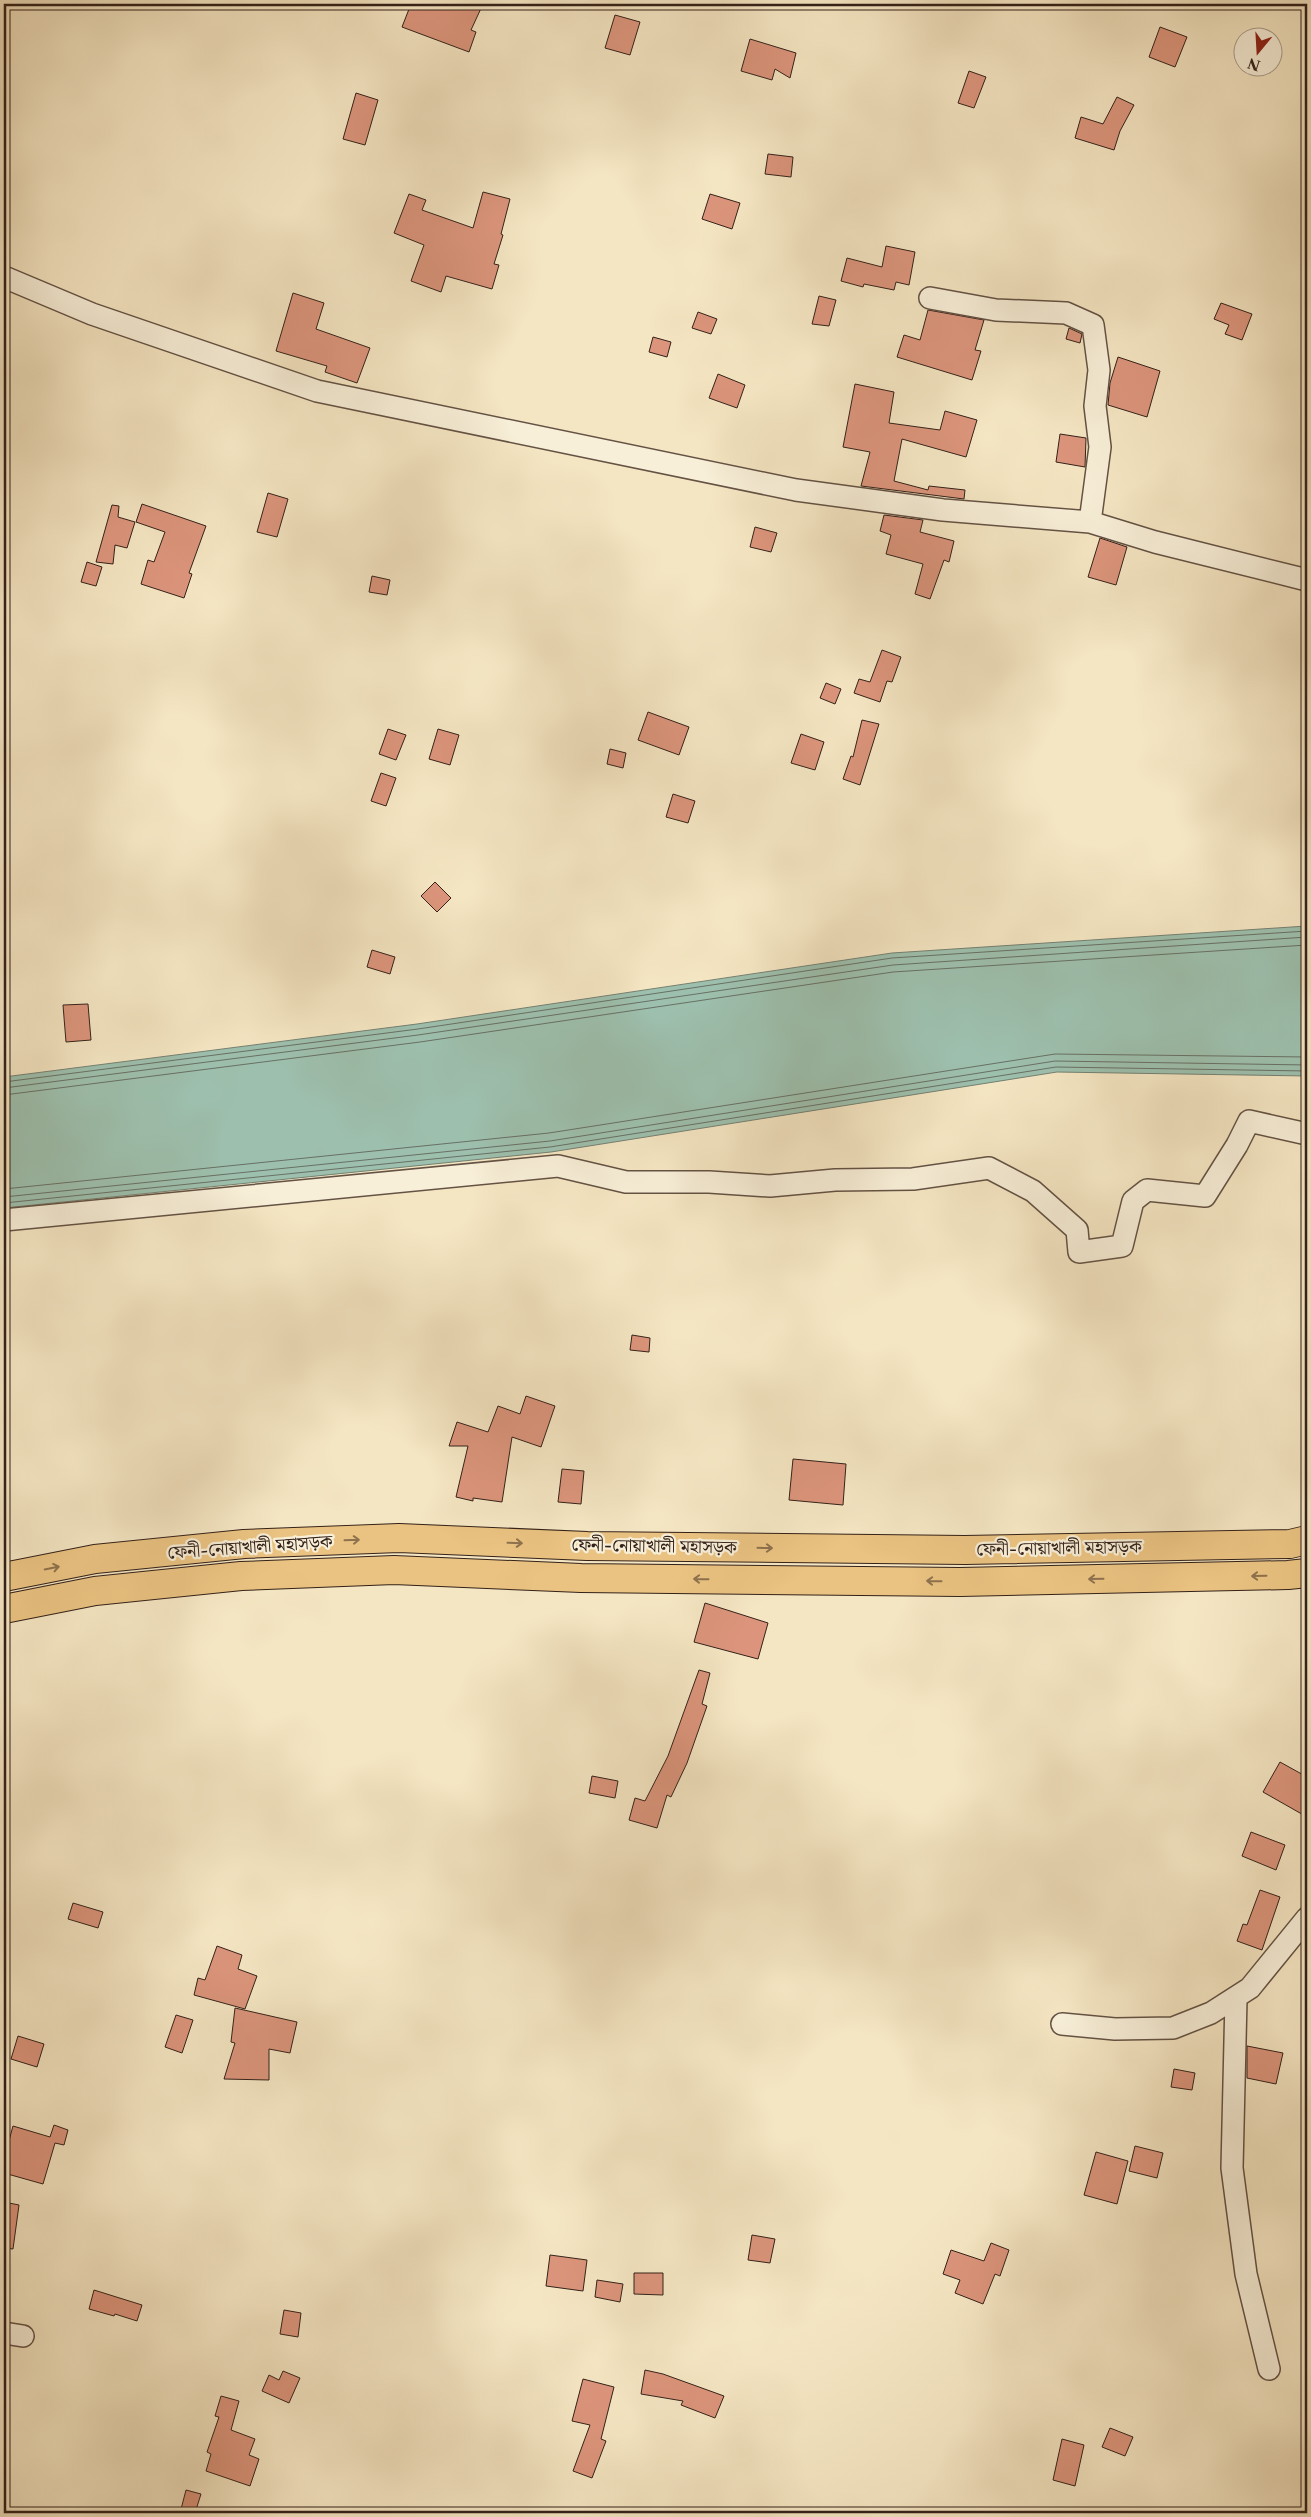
<svg xmlns="http://www.w3.org/2000/svg" width="1311" height="2517" viewBox="0 0 1311 2517" font-family="'Libre Caslon Text','Noto Serif Bengali',serif">
<style>
.water{fill:#9dc0ae;stroke:#738072}
.lines{fill:none;stroke-linecap:round;stroke-linejoin:round}
.shore{stroke:#687064;stroke-width:1}
.building{fill:#dc957c;stroke:#332119}
.minor-casing{stroke:#645244;stroke-width:24}
.highway-casing{stroke:#332119;stroke-width:30}
.minor{stroke:#f8efd8;stroke-width:21}
.highway{stroke:#eac382;stroke-width:28}
.oneway{stroke:#8e724e}
.labels{text-anchor:middle;dominant-baseline:central;stroke-width:4.5;stroke-linejoin:round;paint-order:stroke}
.street-label{font-size:18px;fill:#332119;stroke:#f8efd8}
</style>
<rect width="100%" height="100%" fill="#f5e6c3"/>
<filter id="stains"><feTurbulence type="fractalNoise" baseFrequency=".004" numOctaves="4"/><feColorMatrix values="0 0 0 0 .2 0 0 0 0 .09 0 0 0 0 .02 0 0 0 .5 -.17"/></filter>
<radialGradient id="worn" r=".72"><stop offset=".6" stop-color="#630" stop-opacity="0"/><stop offset="1" stop-color="#630" stop-opacity=".3"/></radialGradient>
<path class="water" d="M 1307,926 L 1307,1076 L 1057,1072 L 551,1152 L 4,1208 L 4,1077 L 417,1024 L 892,953 Z"/>
<g class="lines">
<path class="shore" d="M 4,1082 L 418,1029 L 892,958 L 1307,931
M 4,1088 L 418,1035 L 893,965 L 1307,937
M 4,1095 L 420,1042 L 893,972 L 1307,945
M 4,1189 L 549,1133 L 1055,1054 L 1307,1057
M 4,1197 L 550,1141 L 1055,1061 L 1307,1065
M 4,1203 L 550,1147 L 1056,1067 L 1307,1071"/>
</g>
<path class="building" d="M 411,4 L 483,4 L 471,30 L 476,32 L 469,52 L 402,27 Z
M 615,15 L 640,22 L 630,55 L 605,48 Z
M 1160,27 L 1187,37 L 1175,67 L 1149,57 Z
M 750,39 L 796,53 L 790,78 L 775,69 L 772,80 L 741,71 Z
M 969,71 L 986,77 L 974,108 L 958,103 Z
M 356,93 L 378,100 L 365,145 L 343,139 Z
M 1117,97 L 1134,105 L 1120,131 L 1114,150 L 1075,138 L 1081,117 L 1103,124 Z
M 768,154 L 793,157 L 791,177 L 765,174 Z
M 483,192 L 510,199 L 501,234 L 503,235 L 494,264 L 499,265 L 492,289 L 446,276 L 441,292 L 411,281 L 424,245 L 394,233 L 409,194 L 426,200 L 422,210 L 473,228 Z
M 710,194 L 740,203 L 732,229 L 702,219 Z
M 886,246 L 915,252 L 909,285 L 896,282 L 894,290 L 864,284 L 863,287 L 841,281 L 847,258 L 882,267 Z
M 293,293 L 324,303 L 316,329 L 370,348 L 357,383 L 325,372 L 327,366 L 276,351 Z
M 819,296 L 836,300 L 829,326 L 812,324 Z
M 1221,303 L 1252,314 L 1242,340 L 1225,334 L 1229,325 L 1214,319 Z
M 928,310 L 984,320 L 975,350 L 981,351 L 972,380 L 897,357 L 904,335 L 920,340 Z
M 698,312 L 717,319 L 711,334 L 692,328 Z
M 1069,328 L 1082,334 L 1080,343 L 1066,339 Z
M 653,337 L 671,342 L 667,357 L 649,352 Z
M 1118,357 L 1160,371 L 1147,417 L 1108,405 L 1110,383 Z
M 718,374 L 745,385 L 737,408 L 709,398 Z
M 855,384 L 894,392 L 889,423 L 940,430 L 945,411 L 977,420 L 966,457 L 902,439 L 894,481 L 928,490 L 929,486 L 965,490 L 964,499 L 861,486 L 870,452 L 843,447 Z
M 1060,434 L 1086,438 L 1085,467 L 1056,462 Z
M 268,493 L 288,499 L 277,537 L 257,532 Z
M 142,504 L 206,526 L 189,573 L 192,574 L 184,598 L 141,584 L 148,560 L 154,562 L 165,532 L 136,522 Z
M 112,505 L 119,506 L 118,517 L 135,522 L 127,548 L 115,545 L 113,564 L 96,562 Z
M 884,515 L 923,520 L 920,532 L 954,541 L 949,562 L 944,560 L 930,599 L 915,594 L 923,564 L 886,554 L 891,535 L 880,531 Z
M 755,527 L 777,533 L 771,552 L 750,547 Z
M 1100,538 L 1127,547 L 1116,585 L 1088,577 Z
M 87,562 L 102,567 L 96,586 L 81,582 Z
M 372,576 L 390,580 L 387,595 L 369,592 Z
M 882,650 L 901,657 L 892,682 L 887,681 L 880,702 L 854,693 L 859,679 L 870,682 Z
M 826,683 L 841,689 L 835,704 L 820,698 Z
M 648,712 L 689,727 L 679,755 L 638,740 Z
M 862,720 L 879,724 L 860,785 L 843,779 L 851,756 L 853,757 Z
M 388,729 L 406,735 L 396,760 L 379,754 Z
M 438,729 L 459,735 L 450,765 L 429,759 Z
M 801,734 L 824,742 L 815,770 L 791,763 Z
M 610,749 L 626,753 L 623,768 L 607,764 Z
M 381,773 L 396,778 L 386,806 L 371,801 Z
M 673,794 L 695,801 L 688,823 L 666,817 Z
M 435,882 L 451,898 L 437,912 L 421,896 Z
M 372,950 L 395,957 L 390,974 L 367,967 Z
M 88,1004 L 91,1040 L 66,1042 L 63,1005 Z
M 632,1335 L 650,1338 L 649,1352 L 630,1350 Z
M 526,1396 L 555,1406 L 541,1447 L 512,1437 L 502,1502 L 473,1498 L 473,1501 L 456,1497 L 468,1446 L 449,1446 L 457,1422 L 488,1432 L 498,1406 L 520,1414 Z
M 793,1459 L 846,1464 L 843,1505 L 789,1500 Z
M 562,1469 L 584,1471 L 581,1504 L 558,1502 Z
M 705,1603 L 768,1623 L 758,1659 L 694,1642 Z
M 699,1670 L 710,1673 L 702,1704 L 707,1706 L 687,1763 L 671,1797 L 667,1795 L 657,1828 L 629,1820 L 635,1798 L 645,1801 L 668,1756 Z
M 1280,1762 L 1307,1777 L 1307,1817 L 1263,1792 Z
M 592,1776 L 618,1781 L 615,1798 L 589,1793 Z
M 1251,1832 L 1285,1845 L 1276,1870 L 1242,1856 Z
M 1260,1890 L 1280,1897 L 1262,1950 L 1237,1941 L 1243,1924 L 1247,1925 Z
M 73,1903 L 103,1912 L 98,1928 L 68,1919 Z
M 217,1946 L 242,1955 L 238,1969 L 257,1976 L 245,2009 L 194,1995 L 198,1978 L 205,1980 Z
M 235,2008 L 297,2022 L 290,2053 L 269,2049 L 269,2080 L 224,2079 L 235,2043 L 231,2042 Z
M 176,2015 L 193,2020 L 182,2053 L 165,2047 Z
M 18,2036 L 44,2044 L 37,2067 L 11,2059 Z
M 1247,2046 L 1283,2053 L 1276,2084 L 1247,2078 Z
M 1174,2069 L 1195,2073 L 1192,2090 L 1171,2087 Z
M 54,2125 L 68,2130 L 64,2145 L 55,2143 L 43,2184 L 4,2173 L 4,2159 L 13,2126 L 50,2137 Z
M 1135,2146 L 1163,2153 L 1157,2178 L 1129,2171 Z
M 1096,2152 L 1128,2161 L 1117,2204 L 1084,2195 Z
M 4,2202 L 19,2205 L 13,2249 L 4,2248 Z
M 752,2235 L 775,2239 L 770,2263 L 748,2260 Z
M 991,2243 L 1009,2250 L 1000,2276 L 995,2274 L 983,2304 L 955,2293 L 960,2280 L 943,2274 L 951,2250 L 984,2261 Z
M 550,2255 L 587,2260 L 583,2291 L 546,2286 Z
M 634,2273 L 663,2273 L 663,2295 L 634,2294 Z
M 597,2280 L 623,2284 L 620,2302 L 595,2297 Z
M 94,2290 L 142,2305 L 137,2321 L 115,2314 L 114,2316 L 89,2309 Z
M 284,2310 L 301,2313 L 298,2337 L 280,2334 Z
M 645,2370 L 663,2374 L 724,2396 L 715,2418 L 681,2405 L 683,2401 L 641,2394 Z
M 283,2371 L 300,2378 L 289,2403 L 262,2391 L 269,2375 L 279,2380 Z
M 583,2379 L 614,2387 L 601,2439 L 606,2441 L 592,2478 L 573,2471 L 590,2425 L 572,2421 Z
M 221,2396 L 239,2401 L 231,2430 L 255,2439 L 249,2455 L 259,2459 L 250,2486 L 206,2471 L 211,2454 L 207,2452 L 219,2417 L 215,2416 Z
M 1110,2428 L 1133,2437 L 1125,2456 L 1102,2447 Z
M 1062,2439 L 1084,2445 L 1075,2486 L 1053,2480 Z
M 186,2490 L 201,2494 L 195,2513 L 180,2513 Z"/>
<g class="lines">
<defs>
<path id="minor" d="M 4,277 L 92,314 L 317,391 L 796,490 L 943,510 L 1090,522 L 1155,542 L 1307,580
M 930,298 L 996,310 L 1066,313 L 1093,325 L 1099,370 L 1095,406 L 1100,447 L 1090,522
M 4,1220 L 558,1166 L 626,1182 L 709,1182 L 770,1186 L 835,1180 L 913,1179 L 989,1168 L 1033,1191 L 1077,1230 L 1079,1252 L 1122,1246 L 1133,1201 L 1147,1190 L 1205,1196 L 1237,1145 L 1249,1121 L 1307,1134
M 1236,1999 L 1232,2168 L 1246,2274 L 1269,2369
M 1062,2024 L 1115,2029 L 1173,2028 L 1211,2013 L 1250,1988 L 1307,1918
M 4,2333 L 23,2336"/>
<path id="highway" d="M 4,1577 L 95,1559 L 244,1544 L 399,1538 L 587,1546 L 965,1550 L 1290,1544 L 1307,1540
M 4,1609 L 95,1591 L 241,1576 L 394,1570 L 581,1578 L 960,1582 L 1288,1575 L 1307,1573"/>
</defs>
<use href="#minor" class="minor-casing"/>
<use href="#highway" class="highway-casing"/>
<use href="#minor" class="minor"/>
<use href="#highway" class="highway"/>
</g>
<defs><path id="oneway-shaft" d="M-6 0H5M1.5-3L5.5 0L1.5 3" fill="none" stroke-width="1.6" stroke-linecap="round" stroke-linejoin="round" transform="scale(1.25)"/></defs>
<g class="oneway">
<use href="#oneway-shaft" transform="translate(352 1540) rotate(-2)"/>
<use href="#oneway-shaft" transform="translate(515 1543) rotate(2)"/>
<use href="#oneway-shaft" transform="translate(765 1548) rotate(1)"/>
<use href="#oneway-shaft" transform="translate(52 1568) rotate(-11)"/>
<use href="#oneway-shaft" transform="translate(1259 1576) rotate(179)"/>
<use href="#oneway-shaft" transform="translate(701 1579) rotate(-179)"/>
<use href="#oneway-shaft" transform="translate(1096 1579) rotate(179)"/>
<use href="#oneway-shaft" transform="translate(934 1581) rotate(-179)"/>
</g>
<g class="labels">
<g class="street-label">
<text transform="translate(654 1546) rotate(1)">ফেনী-নোয়াখালী মহাসড়ক</text>
<text transform="translate(250 1547) rotate(-4)">ফেনী-নোয়াখালী মহাসড়ক</text>
<text transform="translate(1059 1548) rotate(-1)">ফেনী-নোয়াখালী মহাসড়ক</text>
</g>
</g>
<rect width="1311" height="2517" fill="none" stroke="#f5e6c3" stroke-width="20"/>
<rect x="5" y="5" width="1301" height="2507" fill="none" stroke="#332119" stroke-width="2.5"/>
<rect x="10" y="10" width="1291" height="2497" fill="none" stroke="#332119"/>
<g transform="translate(1258 52) rotate(198)"><circle r="24" fill="#f8efd8" stroke="#a99d8c"/>
<path d="M0-4L9 19L0 12L-9 19Z" fill="#8f2418"/>
<text y="-8" font-size="14" font-weight="bold" text-anchor="middle" fill="#332119">N</text>
</g>
<rect width="100%" height="100%" filter="url(#stains)"/>
<rect width="100%" height="100%" fill="url(#worn)"/>
</svg>
